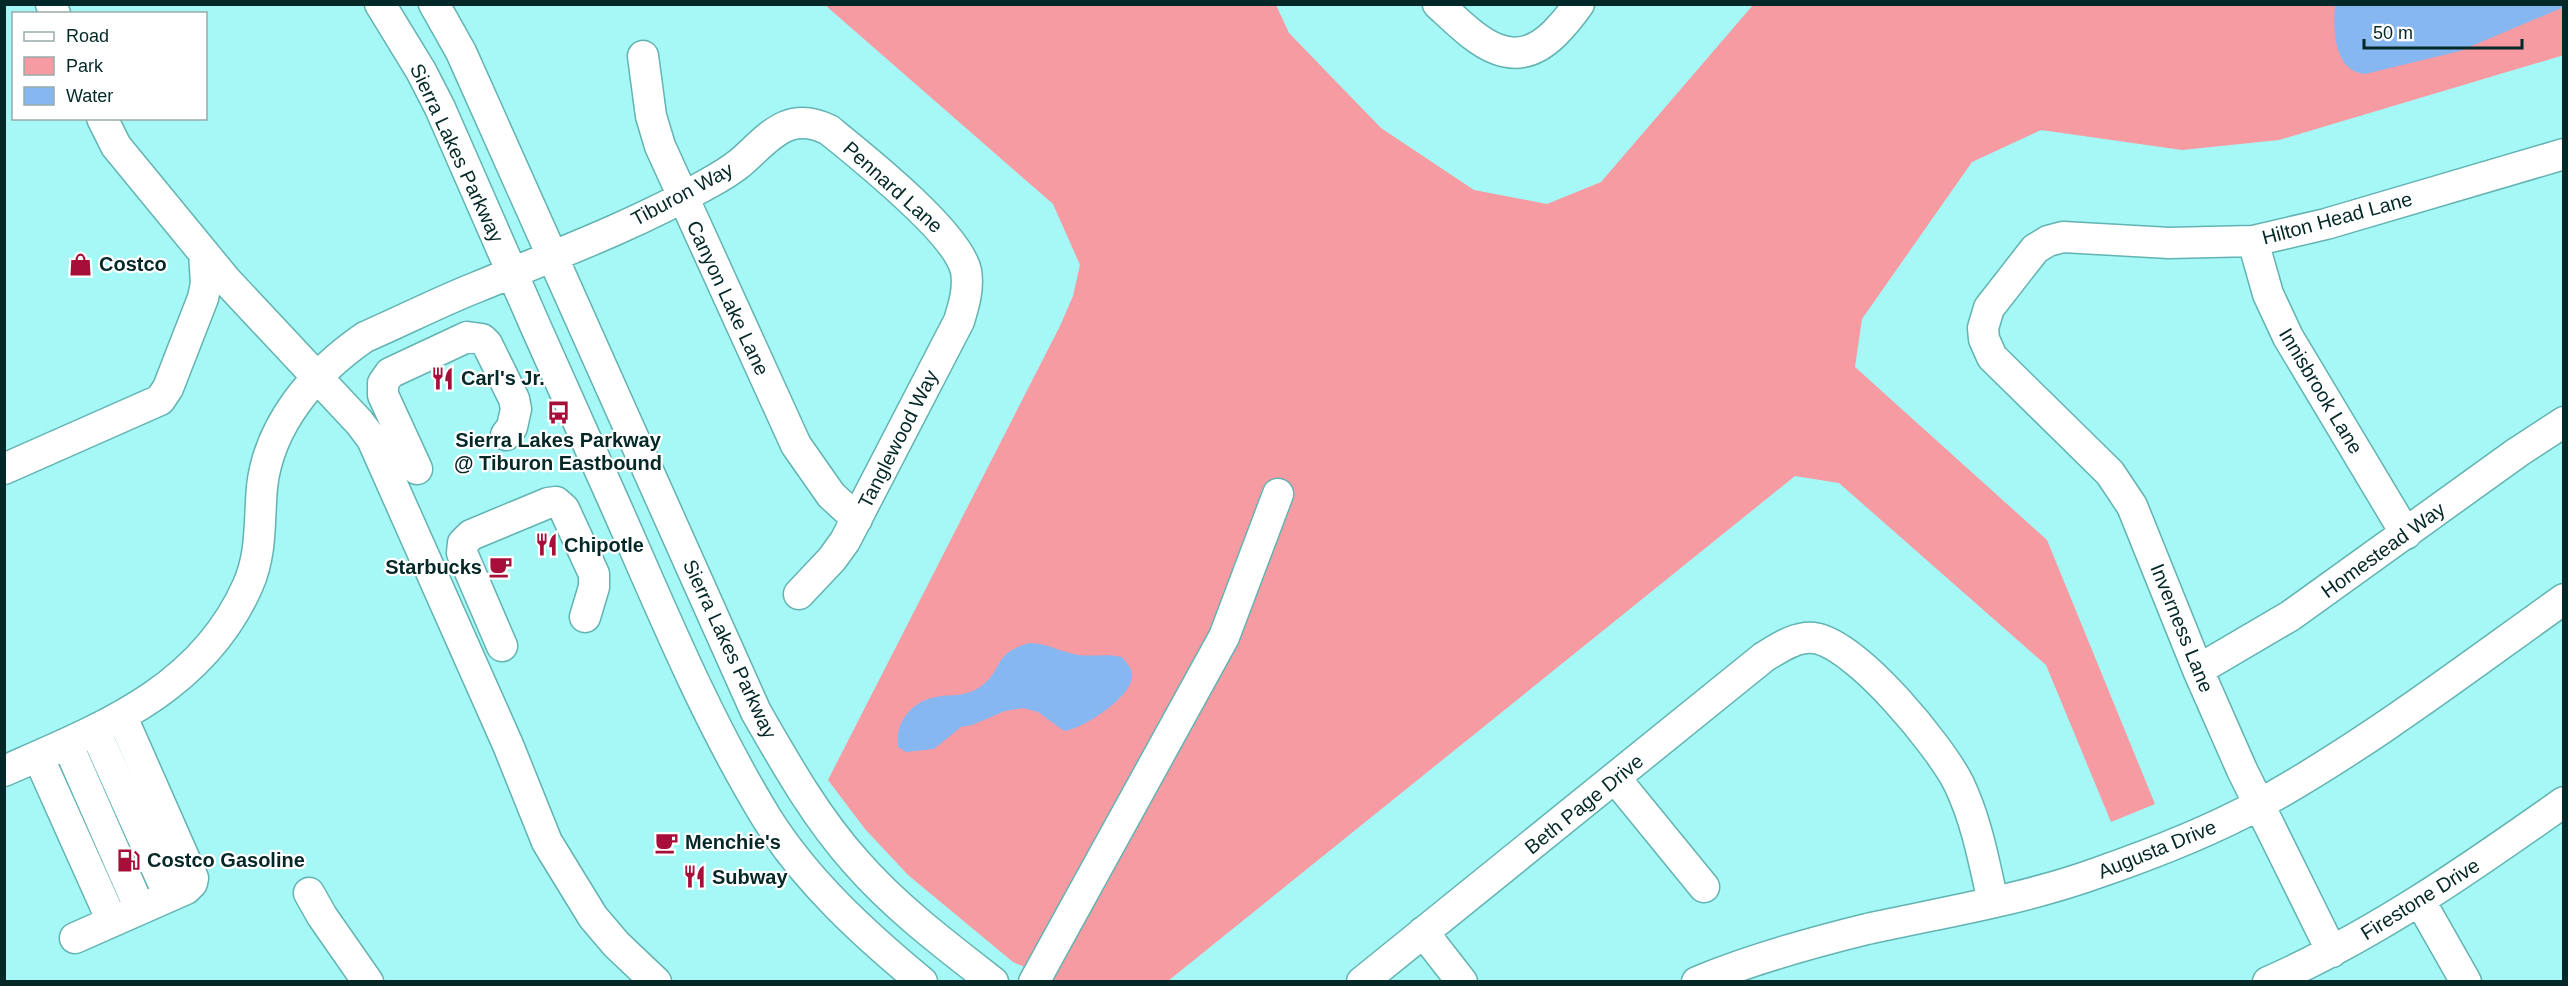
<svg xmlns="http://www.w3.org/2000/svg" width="2568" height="986" viewBox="0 0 2568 986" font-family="Arial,sans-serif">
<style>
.green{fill:#f79ba3}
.water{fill:#87b7f1}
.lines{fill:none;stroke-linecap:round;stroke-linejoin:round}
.minor-casing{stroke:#62b3b2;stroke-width:33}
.minor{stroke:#fff;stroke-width:30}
.labels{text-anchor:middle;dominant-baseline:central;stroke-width:4.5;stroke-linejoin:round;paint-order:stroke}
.street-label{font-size:20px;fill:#032827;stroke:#fff}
.poi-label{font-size:20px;font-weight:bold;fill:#032827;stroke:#fff;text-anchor:start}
</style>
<rect width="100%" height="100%" fill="#a5f8f6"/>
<path class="green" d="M 825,5 L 1276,5 L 1289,33 L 1381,128 L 1474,190 L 1547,204 L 1601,182 L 1753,5 L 2563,5 L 2564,55 L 2279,140 L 2182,150 L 2041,130 L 1972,162 L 1862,319 L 1855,367 L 2047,540 L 2155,804 L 2111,822 L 2046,665 L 1839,483 L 1795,476 L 1168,981 L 1043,982 L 1029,969 L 1013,962 L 908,875 L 865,829 L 828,780 L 1060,326 L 1073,296 L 1080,265 L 1053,204 Z"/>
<path class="water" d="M 2335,5 L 2563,4 L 2564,7 L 2460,51 L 2365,74 C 2333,71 2333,28 2335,5 Z
M 1030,643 C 1047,643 1061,652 1078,655 C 1093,657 1107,653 1122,657 C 1125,661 1131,667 1132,673 C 1136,695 1083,729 1064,731 L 1038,712 L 1023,708 L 1005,711 L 972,725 L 961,727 L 934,749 L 906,752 L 898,747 C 894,723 912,701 936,697 C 952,694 966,697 980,687 C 1005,669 991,653 1030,643 Z"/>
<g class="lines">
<defs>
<path id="minor" d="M 51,4 L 55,14
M 380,4 L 421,71 L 440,108 C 497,240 555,371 614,502 C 661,608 705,717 766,817 C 806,881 864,934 922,982
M 434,4 L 461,52 L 756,712 C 786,764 815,816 855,861 C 895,907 944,944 993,982
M 1438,4 C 1473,36 1510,78 1555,33 C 1564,24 1572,14 1579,4
M 643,56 L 651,116 L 660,146 L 796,445 L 831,495 L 857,519
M 102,118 L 116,146 L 226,280 L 359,422 L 372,439 L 508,745 L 547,842 L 593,917 L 616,944 L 656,982
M 2253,241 L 2268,294 L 2288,337 L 2406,534
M 4,469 L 160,400 L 168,388 L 203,298 L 206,283 L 204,253
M 417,469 L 383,395 L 383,383 L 390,373 L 467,337 L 482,339 L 487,344 L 514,399 L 516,409 L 512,427 L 506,435
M 502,646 L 462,553 L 463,543 L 471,535 L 548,503 L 556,502 L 564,509 L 594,574 L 594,587 L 585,617
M 2198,670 L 2290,616 L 2518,452 L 2564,422
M 95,731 L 169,896
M 67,743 L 140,909
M 38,756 L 112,921
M 4,771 C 102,728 202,690 248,585 C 262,553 259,521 262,487 C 269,424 314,372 365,337 C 402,321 439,302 477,287 C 555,255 636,225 709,183 C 720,177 730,171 740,163 C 768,139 787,109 829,130 C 861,156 958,233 966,271 C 969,288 964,305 959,321 L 845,541 L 832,559 L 799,594
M 1615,778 L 1704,887
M 309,893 L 322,916 L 368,982
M 2420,901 L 2466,982
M 1423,932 L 1462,982
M 75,938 L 186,889 L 192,883 L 193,878 L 122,717
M 2332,952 L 2242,770 L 2198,670 L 2132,506 L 2110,473 L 1992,357 L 1984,339 L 1983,328 L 1989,308 L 2035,249 L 2048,241 L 2063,237 L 2169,243 L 2253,241 L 2326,224 L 2564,154
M 1034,982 L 1224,637 L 1278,494
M 1362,982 L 1764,657 C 1779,648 1796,636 1814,638 C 1857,644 1940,746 1959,784 C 1977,822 1984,862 1993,902
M 1697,982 C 1752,959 1810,943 1867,929 C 1944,912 2022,900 2097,873 C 2152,854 2209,832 2260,804 C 2368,744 2464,670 2564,599
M 2268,982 C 2375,935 2469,869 2564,802"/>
</defs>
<use href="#minor" class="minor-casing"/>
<use href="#minor" class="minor"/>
</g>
<defs>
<symbol id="shop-bare" viewBox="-9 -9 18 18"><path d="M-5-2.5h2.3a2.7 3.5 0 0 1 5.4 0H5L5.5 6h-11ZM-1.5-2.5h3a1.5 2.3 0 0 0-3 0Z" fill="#a70e3a" stroke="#fff" stroke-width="2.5" paint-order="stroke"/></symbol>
<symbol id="restaurant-bare" viewBox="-9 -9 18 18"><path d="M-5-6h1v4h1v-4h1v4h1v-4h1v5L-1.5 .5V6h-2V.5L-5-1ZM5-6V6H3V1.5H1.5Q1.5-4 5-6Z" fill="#a70e3a" stroke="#fff" stroke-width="2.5" paint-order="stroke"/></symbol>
<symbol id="bus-bare" viewBox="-9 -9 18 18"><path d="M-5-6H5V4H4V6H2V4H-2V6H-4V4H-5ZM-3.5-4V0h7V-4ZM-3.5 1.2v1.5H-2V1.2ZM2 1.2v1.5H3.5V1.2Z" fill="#a70e3a" stroke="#fff" stroke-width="2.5" paint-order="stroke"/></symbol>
<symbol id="cafe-bare" viewBox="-9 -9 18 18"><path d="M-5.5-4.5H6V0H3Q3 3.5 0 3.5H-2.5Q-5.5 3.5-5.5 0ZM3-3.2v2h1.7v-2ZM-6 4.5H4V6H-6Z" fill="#a70e3a" stroke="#fff" stroke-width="2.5" paint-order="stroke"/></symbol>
<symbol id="fuel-bare" viewBox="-9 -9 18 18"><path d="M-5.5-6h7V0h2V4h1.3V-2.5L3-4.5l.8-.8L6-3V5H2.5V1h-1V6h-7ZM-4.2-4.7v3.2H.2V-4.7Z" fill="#a70e3a" stroke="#fff" stroke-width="2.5" paint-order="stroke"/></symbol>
</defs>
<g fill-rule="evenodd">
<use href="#shop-bare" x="64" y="248" width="33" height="33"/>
<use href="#restaurant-bare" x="426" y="362" width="33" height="33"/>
<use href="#bus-bare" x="542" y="396" width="33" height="33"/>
<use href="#restaurant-bare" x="530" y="528" width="33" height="33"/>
<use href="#cafe-bare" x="484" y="550" width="33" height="33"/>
<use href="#cafe-bare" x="650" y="826" width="33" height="33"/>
<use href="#fuel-bare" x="112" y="844" width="33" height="33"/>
<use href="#restaurant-bare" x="678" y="860" width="33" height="33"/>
</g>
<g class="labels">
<g class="street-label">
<text transform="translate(457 153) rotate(65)">Sierra Lakes Parkway</text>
<text transform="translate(893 187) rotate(42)">Pennard Lane</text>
<text transform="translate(682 194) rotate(-28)">Tiburon Way</text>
<text transform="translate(2337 218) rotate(-15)">Hilton Head Lane</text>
<text transform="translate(728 298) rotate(65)">Canyon Lake Lane</text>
<text transform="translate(2321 391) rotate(59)">Innisbrook Lane</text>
<text transform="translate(898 439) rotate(-63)">Tanglewood Way</text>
<text transform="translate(2383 550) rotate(-36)">Homestead Way</text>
<text transform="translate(2182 628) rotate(68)">Inverness Lane</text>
<text transform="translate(730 649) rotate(65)">Sierra Lakes Parkway</text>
<text transform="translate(1584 804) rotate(-39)">Beth Page Drive</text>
<text transform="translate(2157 849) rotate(-22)">Augusta Drive</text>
<text transform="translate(2420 899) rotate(-32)">Firestone Drive</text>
</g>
<g class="poi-label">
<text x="99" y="264">Costco</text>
<text x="461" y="378">Carl's Jr.</text>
<text x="558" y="440" text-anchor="middle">Sierra Lakes Parkway<tspan x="558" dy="23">@ Tiburon Eastbound</tspan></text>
<text x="564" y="545">Chipotle</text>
<text x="482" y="567" text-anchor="end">Starbucks</text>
<text x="685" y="842">Menchie's</text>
<text x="147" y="860">Costco Gasoline</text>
<text x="712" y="877">Subway</text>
</g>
</g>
<rect width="2568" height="986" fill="none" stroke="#032827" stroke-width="12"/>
<rect x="12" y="12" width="195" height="108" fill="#ffffff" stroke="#9aa9a9" stroke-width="1.5"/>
<rect x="24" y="32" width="30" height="9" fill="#ffffff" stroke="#9aa9a9" stroke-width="1.5"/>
<text x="66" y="42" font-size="18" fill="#032827">Road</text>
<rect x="24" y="57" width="30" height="18" fill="#f79ba3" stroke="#9aa9a9" stroke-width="1.5"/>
<text x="66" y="72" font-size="18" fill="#032827">Park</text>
<rect x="24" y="87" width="30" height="18" fill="#87b7f1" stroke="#9aa9a9" stroke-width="1.5"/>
<text x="66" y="102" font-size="18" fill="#032827">Water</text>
<path d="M2364 39v9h158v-9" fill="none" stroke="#032827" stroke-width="3"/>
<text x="2373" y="39" font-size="18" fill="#032827" stroke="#ffffff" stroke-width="4.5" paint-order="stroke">50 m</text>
</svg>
